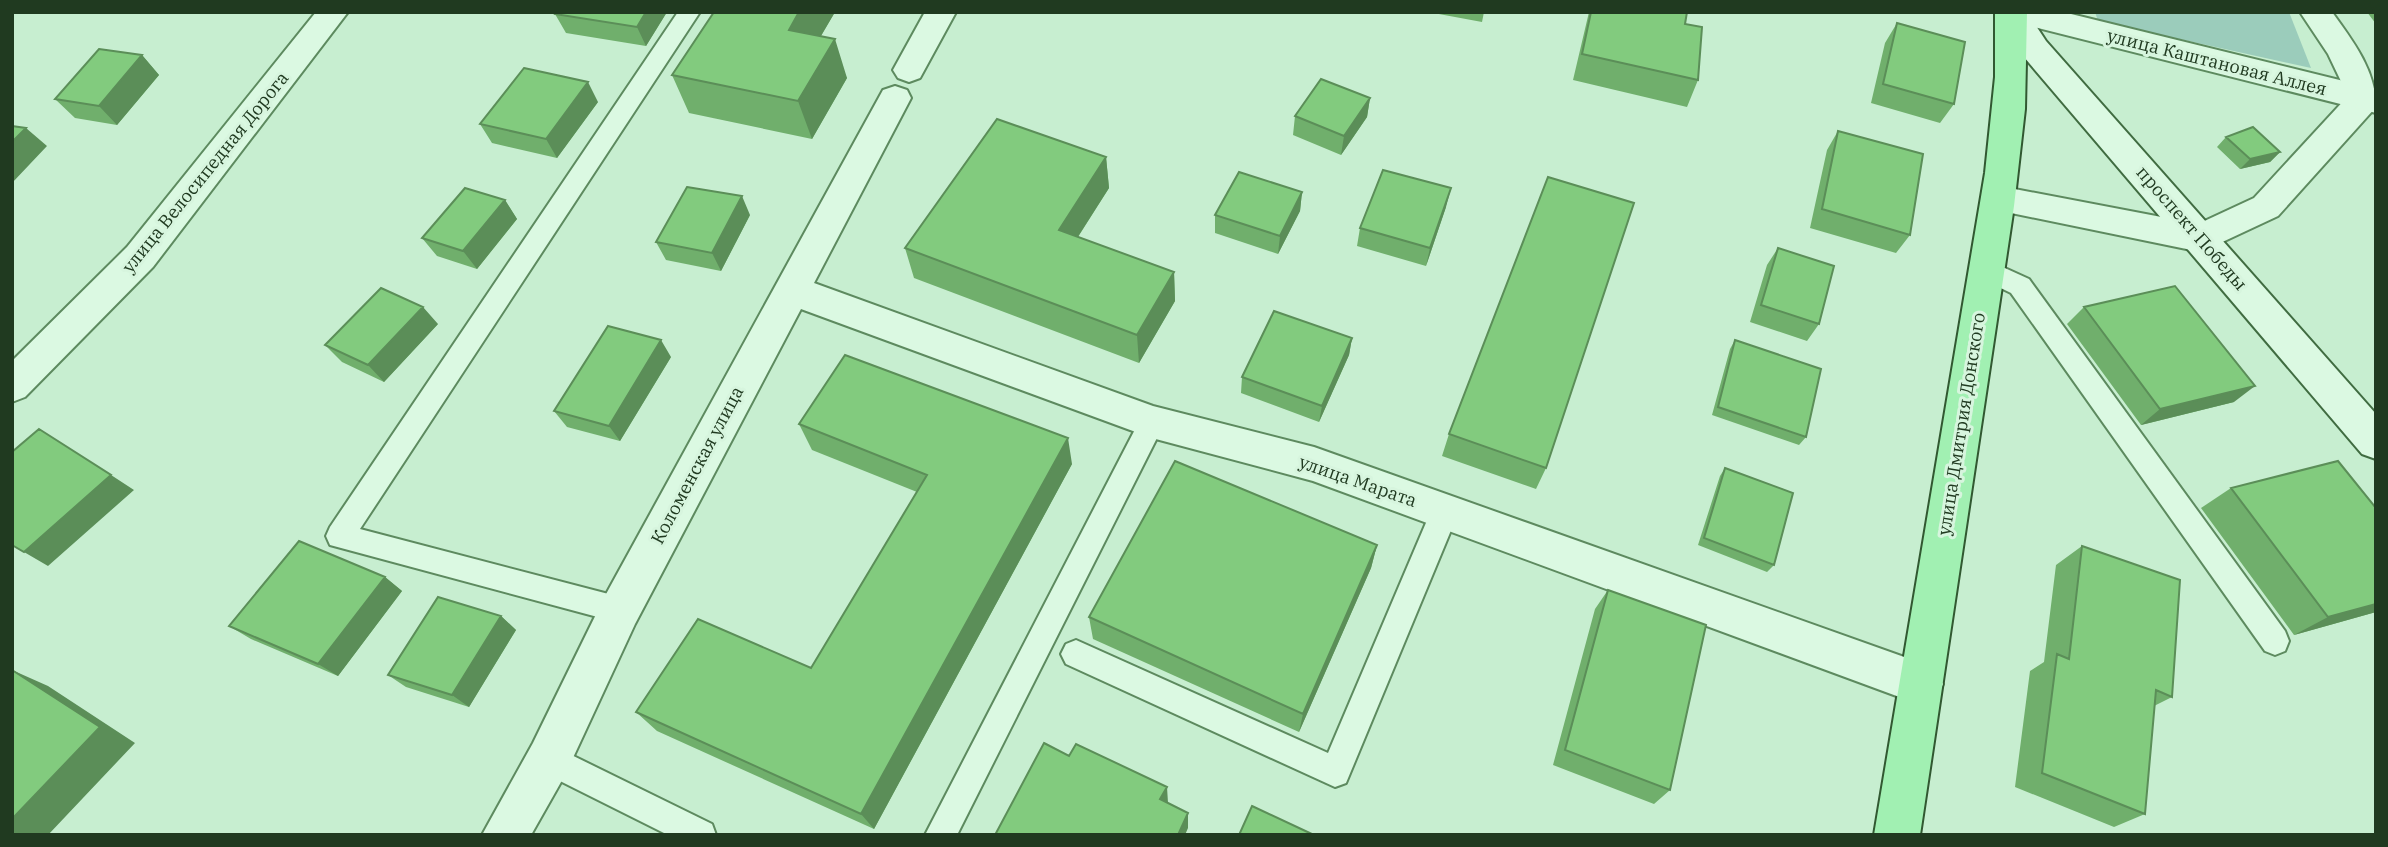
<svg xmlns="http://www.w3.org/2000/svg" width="2388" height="847" viewBox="0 0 2388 847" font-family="'IBM Plex Serif',serif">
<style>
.green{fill:#9bccbb}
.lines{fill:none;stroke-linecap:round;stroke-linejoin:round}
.service-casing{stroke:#5d8a5f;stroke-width:4}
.minor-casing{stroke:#5d8a5f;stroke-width:4}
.tertiary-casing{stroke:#5d8a5f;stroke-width:4}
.secondary-casing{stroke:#406c41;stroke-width:4}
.primary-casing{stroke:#315831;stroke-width:4}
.service{fill:#dbf9e2;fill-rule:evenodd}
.minor{fill:#dbf9e2;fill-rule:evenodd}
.tertiary{fill:#dbf9e2;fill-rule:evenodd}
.secondary{fill:#dbf9e2;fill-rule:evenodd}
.primary{fill:#a1f0b2;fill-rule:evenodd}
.wall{fill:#70af6c}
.shaded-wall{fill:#5b8e58}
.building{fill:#82cb7e;stroke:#5b8e58;stroke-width:2}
.labels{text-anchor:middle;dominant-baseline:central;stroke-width:6;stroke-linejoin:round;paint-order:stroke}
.street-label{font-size:18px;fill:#203a20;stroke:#d7f5de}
</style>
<rect width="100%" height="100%" fill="#c7eed0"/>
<path class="green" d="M 2095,12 L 2289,12 L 2311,68 L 2098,21 Z"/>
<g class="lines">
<defs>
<path id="service" d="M 678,12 L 700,12 L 360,529 L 620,597 L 630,601 L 634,610 L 630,619 L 620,623 L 330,545 L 326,536 L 330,527 Z
M 1985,259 L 2029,279 L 2285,631 L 2289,641 L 2285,651 L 2275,655 L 2265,651 L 2011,293 L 1976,276 L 1973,269 L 1976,262 Z
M 1152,411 L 1161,414 L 1165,422 L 957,835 L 925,835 L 1143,414 Z
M 1445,499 L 1455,502 L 1459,511 L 1346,783 L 1335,787 L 1066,664 L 1061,654 L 1066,644 L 1076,640 L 1328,753 L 1431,511 L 1435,502 Z
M 549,744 L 712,824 L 716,835 L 668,835 L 538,770 L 534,759 L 538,748 Z"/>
<path id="minor" d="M 316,12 L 348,12 L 153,267 L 25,397 L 12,402 L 12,361 L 127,247 Z
M 925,12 L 956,12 L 920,78 L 909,82 L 898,78 L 893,70 Z
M 2300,12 L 2332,12 C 2353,41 2376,71 2376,107 L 2278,216 L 2201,252 L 1987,208 L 1982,199 L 1987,190 L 1999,186 L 2198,224 L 2254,198 L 2348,96 L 2328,54 Z
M 895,86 L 907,90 L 911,98 L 814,283 L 1153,406 L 1314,447 L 1921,663 L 1936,669 L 1943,684 L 1936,699 L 1921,705 L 1313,481 L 1152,438 L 801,309 L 635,624 L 565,775 L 531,835 L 482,835 L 533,743 L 605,596 L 883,90 Z"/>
<path id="tertiary" d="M 2003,12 L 2063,12 L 2376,89 L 2376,113 L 2018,23 L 2007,20 Z"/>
<path id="secondary" d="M 1996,12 L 2027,12 L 2046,41 L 2376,414 L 2376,459 L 2362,454 L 2024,57 Z"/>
<path id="primary" d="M 1995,12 L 2027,12 L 2025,109 L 2014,206 L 1920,835 L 1874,835 L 1985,173 L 1995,77 Z"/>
</defs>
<use href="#service" class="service-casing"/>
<use href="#minor" class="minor-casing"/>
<use href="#tertiary" class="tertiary-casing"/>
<use href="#secondary" class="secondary-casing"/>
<use href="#primary" class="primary-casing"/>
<use href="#service" class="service"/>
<use href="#minor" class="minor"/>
<use href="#tertiary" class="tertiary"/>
<use href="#secondary" class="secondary"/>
<use href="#primary" class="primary"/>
</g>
<path class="wall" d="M 556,12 L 667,12 L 646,46 L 566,33 L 555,14 Z
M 714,12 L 835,12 L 821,36 L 847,78 L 812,139 L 689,113 L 672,75 Z
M 1428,12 L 1484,12 L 1482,22 Z
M 1589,12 L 1687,12 L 1685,24 L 1698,80 L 1687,107 L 1573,80 Z
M 2367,12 L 2376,12 L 2376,24 Z
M 1897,23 L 1954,104 L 1940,123 L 1871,103 L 1885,43 Z
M 142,55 L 159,75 L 117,125 L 75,118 L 55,99 Z
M 1370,98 L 1367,117 L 1341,155 L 1293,135 L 1295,116 Z
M 598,102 L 557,158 L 492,143 L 480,124 Z
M 1838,131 L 1910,235 L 1896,253 L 1810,228 L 1827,150 Z
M 2226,137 L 2280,152 L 2270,162 L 2240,169 L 2217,147 Z
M 1106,157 L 1109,188 L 1078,237 L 1174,272 L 1175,301 L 1139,363 L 914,278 L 905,248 Z
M 1302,192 L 1300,211 L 1278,254 L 1215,233 L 1215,215 Z
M 505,200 L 517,219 L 477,269 L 437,256 L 422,238 Z
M 1446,207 L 1426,266 L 1357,246 L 1360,228 Z
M 750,215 L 721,271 L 666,260 L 656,242 Z
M 1778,248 L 1819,324 L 1807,341 L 1750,322 L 1767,265 Z
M 2084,307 L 2234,402 L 2141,425 L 2067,324 Z
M 438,324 L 384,382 L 342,362 L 325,345 Z
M 1352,338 L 1349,355 L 1319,422 L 1241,393 L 1242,377 Z
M 1735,340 L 1806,437 L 1799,445 L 1712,415 L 1730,349 Z
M 671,357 L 620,441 L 567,427 L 554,411 Z
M 799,424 L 1072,464 L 874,829 L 657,731 L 636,712 L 811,668 L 917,492 L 812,450 Z
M 1449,434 L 1546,468 L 1536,489 L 1442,456 Z
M 1725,468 L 1774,565 L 1767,572 L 1698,545 L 1720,476 Z
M 2231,488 L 2376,508 L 2376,612 L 2294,635 L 2201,508 Z
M 1377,545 L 1371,568 L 1299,732 L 1093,639 L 1089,617 Z
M 2082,546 L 2172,697 L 2154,706 L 2145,814 L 2114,827 L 2015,787 L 2030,671 L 2044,662 L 2056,565 Z
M 385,577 L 402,591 L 338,676 L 251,639 L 229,626 Z
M 1608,590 L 1670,790 L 1654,804 L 1553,765 L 1595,609 Z
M 501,616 L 516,630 L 469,707 L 406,687 L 388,675 Z"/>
<path class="shaded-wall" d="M 646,12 L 667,12 L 646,46 L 637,27 Z
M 799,12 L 835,12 L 802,68 L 789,30 Z
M 835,39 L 847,78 L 812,139 L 798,101 Z
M 142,55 L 159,75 L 117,125 L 99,106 Z
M 588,82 L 598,102 L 557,158 L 546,139 Z
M 1370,98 L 1367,117 L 1341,155 L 1344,136 Z
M 26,128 L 47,146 L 12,183 L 12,142 Z
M 2280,152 L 2270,162 L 2240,169 L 2250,159 Z
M 1106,157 L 1109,188 L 1063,260 L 1059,230 Z
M 1451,188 L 1446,207 L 1426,266 L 1430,248 Z
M 1302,192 L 1300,211 L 1278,254 L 1280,236 Z
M 742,196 L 750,215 L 721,271 L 712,253 Z
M 505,200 L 517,219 L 477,269 L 463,251 Z
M 1174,272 L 1175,301 L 1139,363 L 1137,335 Z
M 423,307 L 438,324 L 384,382 L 368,365 Z
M 1352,338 L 1349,355 L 1319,422 L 1322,406 Z
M 661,340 L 671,357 L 620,441 L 609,426 Z
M 2255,386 L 2234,402 L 2141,425 L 2160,409 Z
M 1068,438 L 1072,464 L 874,829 L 861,814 Z
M 111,475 L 134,490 L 48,566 L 24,552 Z
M 1377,545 L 1371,568 L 1299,732 L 1303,714 Z
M 385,577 L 402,591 L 338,676 L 318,664 Z
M 2376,604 L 2376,612 L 2294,635 L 2328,617 Z
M 501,616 L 516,630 L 469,707 L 452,695 Z
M 12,670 L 48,686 L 135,743 L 48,835 L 12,835 Z
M 1167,787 L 1168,803 L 1160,799 Z
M 1188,813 L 1188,828 L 1185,835 L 1178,835 Z"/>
<path class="building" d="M 556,12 L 646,12 L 637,27 L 555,14 Z
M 714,12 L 799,12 L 789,30 L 835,39 L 798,101 L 672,75 Z
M 1591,12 L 1687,12 L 1685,24 L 1702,27 L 1698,80 L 1582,54 Z
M 1897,23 L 1965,42 L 1954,104 L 1883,84 Z
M 99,49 L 142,55 L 99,106 L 55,99 Z
M 524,68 L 588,82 L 546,139 L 480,124 Z
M 1321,79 L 1370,98 L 1344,136 L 1295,116 Z
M 997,119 L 1106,157 L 1059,230 L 1174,272 L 1137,335 L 905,248 Z
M 12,126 L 26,128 L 12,142 Z
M 2253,127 L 2280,152 L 2250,159 L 2226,137 Z
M 1838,131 L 1923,154 L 1910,235 L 1822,209 Z
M 1383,170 L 1451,188 L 1430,248 L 1360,228 Z
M 1239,172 L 1302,192 L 1280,236 L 1215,215 Z
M 1548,177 L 1634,203 L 1546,468 L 1449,434 Z
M 687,187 L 742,196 L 712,253 L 656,242 Z
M 465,188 L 505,200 L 463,251 L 422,238 Z
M 1778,248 L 1834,266 L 1819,324 L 1761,305 Z
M 2175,286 L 2255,386 L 2160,409 L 2084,307 Z
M 381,288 L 423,307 L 368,365 L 325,345 Z
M 1274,311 L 1352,338 L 1322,406 L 1242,377 Z
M 608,326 L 661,340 L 609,426 L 554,411 Z
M 1735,340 L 1821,369 L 1806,437 L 1718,407 Z
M 845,355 L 1068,438 L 861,814 L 636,712 L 698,619 L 811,668 L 927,475 L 799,424 Z
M 39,429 L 111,475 L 24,552 L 12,545 L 12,452 Z
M 1175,461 L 1377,545 L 1303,714 L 1089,617 Z
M 2338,461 L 2376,508 L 2376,604 L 2328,617 L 2231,488 Z
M 1725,468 L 1793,493 L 1774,565 L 1704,538 Z
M 299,541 L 385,577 L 318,664 L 229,626 Z
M 2082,546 L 2180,580 L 2172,697 L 2156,690 L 2145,814 L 2042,773 L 2057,654 L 2069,659 Z
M 1608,590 L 1706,625 L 1670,790 L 1565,750 Z
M 438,597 L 501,616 L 452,695 L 388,675 Z
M 12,670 L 100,727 L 12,819 Z
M 1044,743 L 1069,756 L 1076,744 L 1167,787 L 1160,799 L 1188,813 L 1178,835 L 995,835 Z
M 1252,806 L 1314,835 L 1239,835 Z"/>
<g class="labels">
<g class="street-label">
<text transform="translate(2217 62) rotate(14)">улица Каштановая Аллея</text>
<text transform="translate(205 172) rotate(-51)">улица Велосипедная Дорога</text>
<text transform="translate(2192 228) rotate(49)">проспект Победы</text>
<text transform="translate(1961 424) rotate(-81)">улица Дмитрия Донского</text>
<text transform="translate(697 465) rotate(-62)">Коломенская улица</text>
<text transform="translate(1358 481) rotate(19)">улица Марата</text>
</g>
</g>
<rect width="2388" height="847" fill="none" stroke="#203a20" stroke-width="28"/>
</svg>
